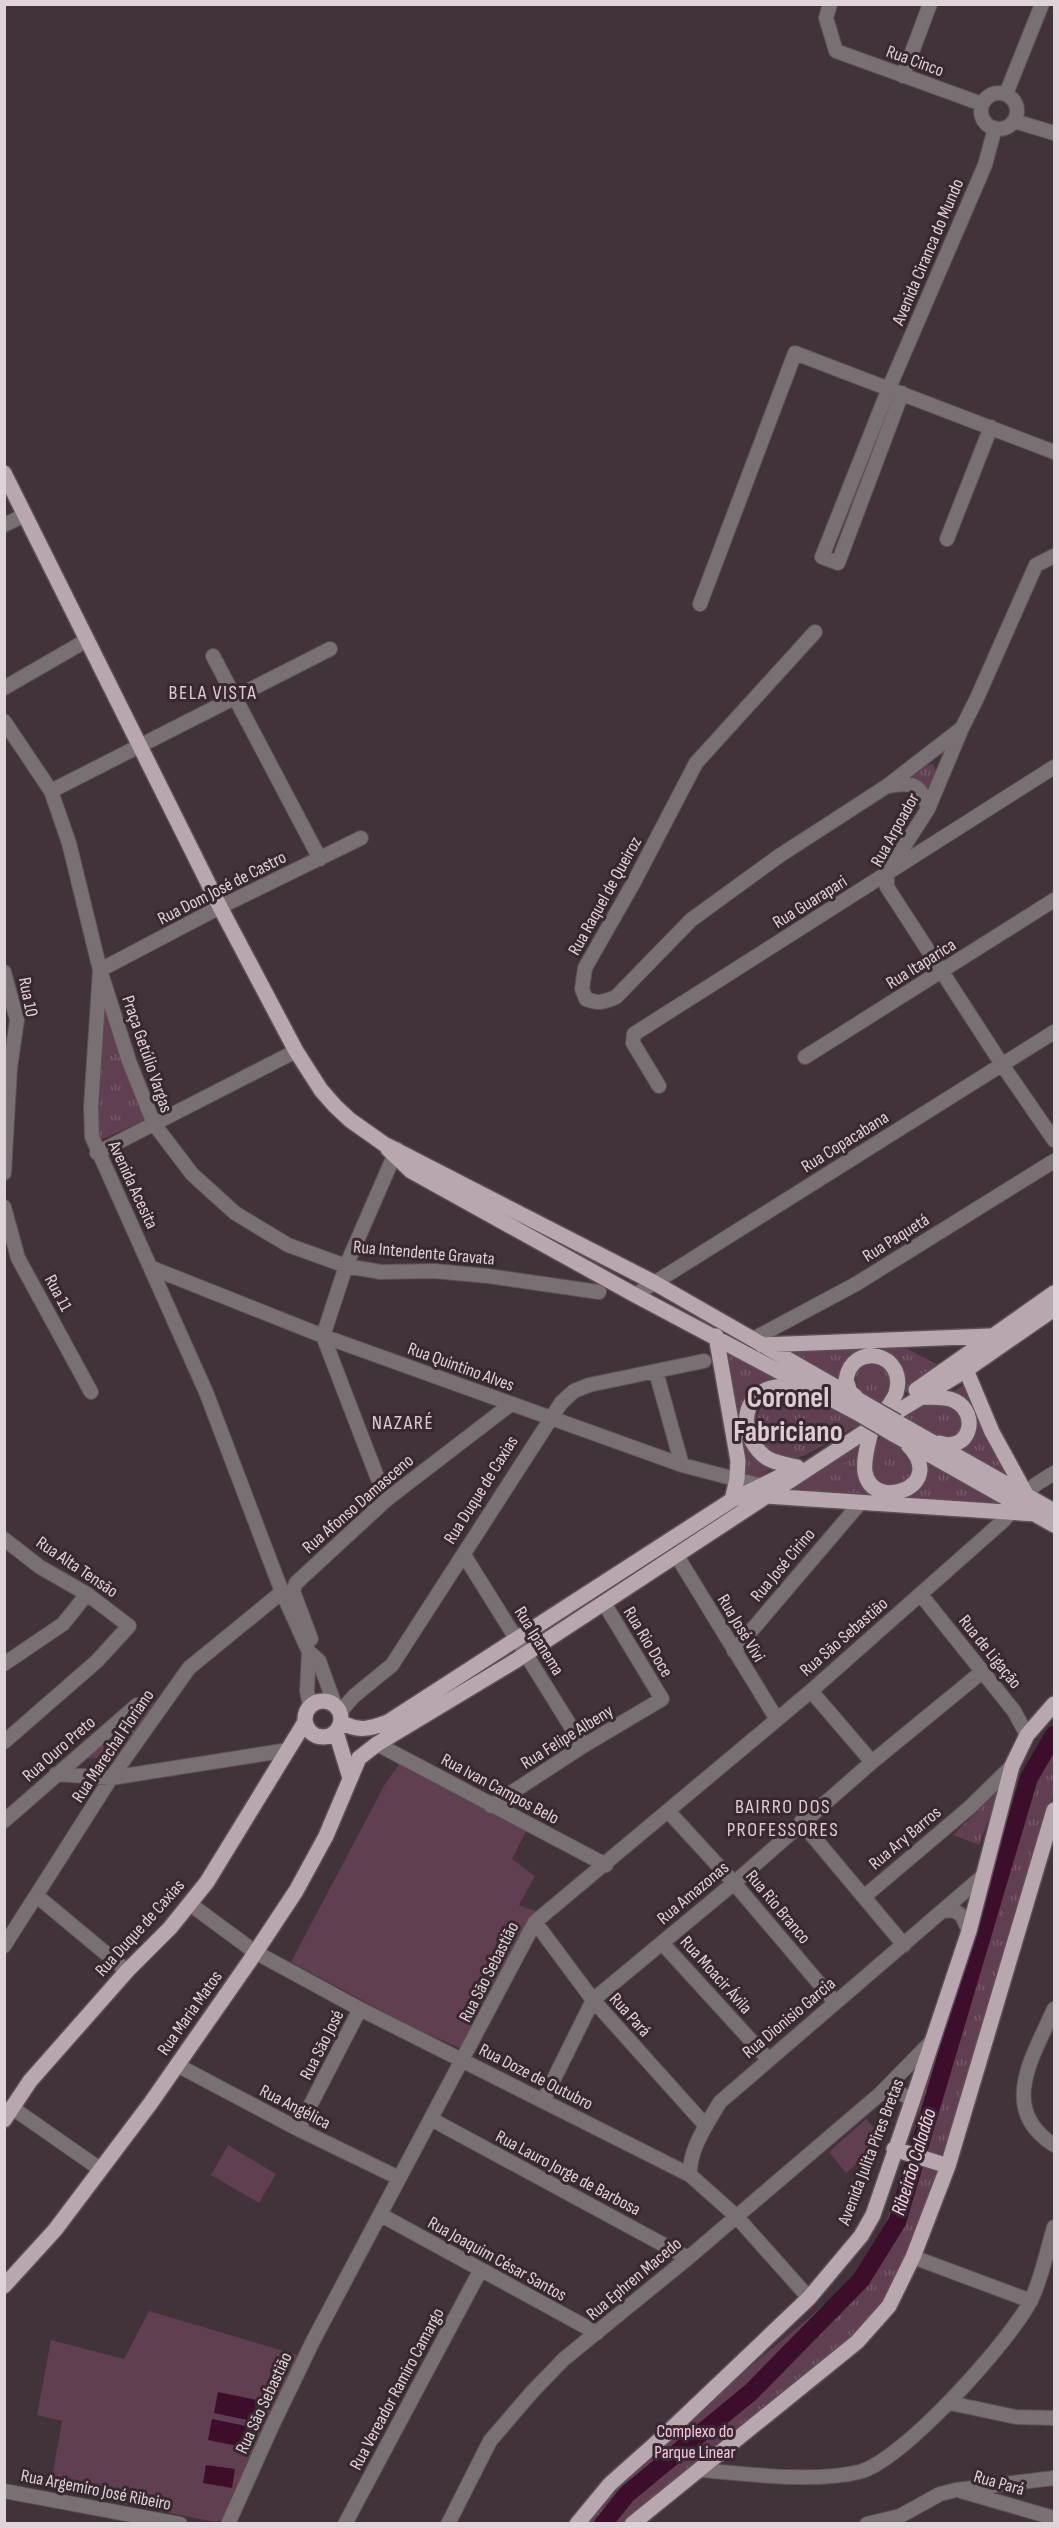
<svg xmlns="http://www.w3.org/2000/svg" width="1059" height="2528" viewBox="0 0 1059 2528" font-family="'Sofia Sans Condensed',sans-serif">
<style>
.grass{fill:url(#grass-tufts)}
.pitch{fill:#603f51}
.water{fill:#3d0e2c}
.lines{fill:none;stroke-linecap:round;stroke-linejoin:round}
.river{stroke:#3d0e2c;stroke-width:18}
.minor-casing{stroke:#5e4f57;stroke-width:16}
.major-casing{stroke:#5e4f57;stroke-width:18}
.minor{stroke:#797074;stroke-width:14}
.major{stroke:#b9a7b0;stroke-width:15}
.major-bridge-casing{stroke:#5e4f57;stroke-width:18;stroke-linecap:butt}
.major-bridge{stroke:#b9a7b0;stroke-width:15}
.labels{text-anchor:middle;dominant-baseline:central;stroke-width:6;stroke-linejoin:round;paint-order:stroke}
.street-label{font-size:18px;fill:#ded3d9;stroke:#382830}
.park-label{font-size:18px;fill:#f8c5e0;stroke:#382830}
.neighbourhood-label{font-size:20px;letter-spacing:1.5px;fill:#e0cbd5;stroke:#382830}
.water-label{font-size:20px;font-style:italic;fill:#f6d3e5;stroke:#382830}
.town-label{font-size:30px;font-weight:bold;fill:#e0cbd5;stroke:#382830}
</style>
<defs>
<pattern id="grass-tufts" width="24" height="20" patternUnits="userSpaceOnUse" patternTransform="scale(1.5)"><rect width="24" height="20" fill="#603f51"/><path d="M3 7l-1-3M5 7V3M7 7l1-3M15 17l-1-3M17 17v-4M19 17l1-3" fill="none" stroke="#765a69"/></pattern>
</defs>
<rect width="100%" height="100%" fill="#42323a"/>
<path class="grass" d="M 933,764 C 940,775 933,782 928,792 L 907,779 L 927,765 Z
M 104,1007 L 146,1120 L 100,1140 L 96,1109 Z
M 723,1344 L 788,1381 L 768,1385 C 749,1418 722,1446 772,1468 L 754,1481 L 740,1477 Z
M 898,1344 L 942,1367 L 902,1395 C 902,1386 903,1374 900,1366 C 892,1340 862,1348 846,1358 L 841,1379 L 842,1391 L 776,1351 Z
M 862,1360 L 891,1367 L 891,1393 L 880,1410 L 860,1391 L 855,1375 Z
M 966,1383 C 965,1403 1000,1460 1010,1480 L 956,1451 L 970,1439 L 951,1394 Z
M 775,1393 L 800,1394 L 861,1424 C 848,1430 806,1458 795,1458 C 754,1460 741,1417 775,1393 Z
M 946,1400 L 963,1412 L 962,1427 C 944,1452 920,1431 900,1420 L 925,1404 Z
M 883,1434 C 903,1445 910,1449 914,1473 L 907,1483 L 885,1489 L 871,1476 L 870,1451 Z
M 865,1441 C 853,1458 853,1472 866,1489 C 913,1506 914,1500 923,1454 L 1012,1509 L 776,1495 Z
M 167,1698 L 126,1757 L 79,1759 L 141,1706 Z
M 1054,1723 L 1054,1793 L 947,2166 L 891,2292 L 850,2340 L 630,2523 L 578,2524 L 666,2436 L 810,2317 L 862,2271 L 876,2247 L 908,2166 L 916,2121 L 936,2050 L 1026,1773 Z
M 1000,1789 L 979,1845 L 953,1835 Z"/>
<path class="pitch" d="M 400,1763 L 528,1827 L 512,1859 L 535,1876 L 519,1905 L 538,1912 L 460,2048 L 414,2028 L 291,1962 L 385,1784 Z
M 866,2119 L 885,2140 L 846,2173 L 829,2152 Z
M 228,2145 L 276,2174 L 259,2203 L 211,2175 Z
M 149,2311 L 297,2355 L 223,2516 L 221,2520 L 215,2522 L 50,2489 L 62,2421 L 37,2415 L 51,2340 L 124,2359 Z"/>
<path class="water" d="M 218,2392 L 257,2400 L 252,2421 L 214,2413 Z
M 212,2419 L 251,2427 L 247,2448 L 208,2440 Z
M 206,2465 L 235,2469 L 232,2488 L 203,2483 Z"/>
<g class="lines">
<path class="river" d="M 603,2524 L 627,2494 L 751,2392 L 861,2280 L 897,2222 L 1029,1778 L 1054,1735"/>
<defs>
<path id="minor" d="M 830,4 L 826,18 L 836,51 L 982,104
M 903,76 L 930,4
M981 111a18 18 0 1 1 36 0a18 18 0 1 1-36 0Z
M 1006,94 L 1042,4
M 1014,121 L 1054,133
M 902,393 L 838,563 L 822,557 L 889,388 L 985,165 L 995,128
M 4,525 L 25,515
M 947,539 L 991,427
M 1054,556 L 1036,565 L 977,698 L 962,728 L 928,809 L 887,873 L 887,887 L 1003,1066 L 1054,1140
M 700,604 L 795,353 L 1054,452
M 815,632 L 696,763 L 634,882 L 585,968 L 582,989 L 586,999 C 598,1004 604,1002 616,997 L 691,920 L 779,856 L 887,786 L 962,728
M 213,656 L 320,859
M 4,688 L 87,640
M 4,721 L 51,791 L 69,843 L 100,970 L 91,1106 L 92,1137 L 206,1392 L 282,1592 L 309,1652 L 319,1661 L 335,1705
M 889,786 C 912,781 922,785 928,809
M 51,791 L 330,649
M 361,838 L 220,907 L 100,970 L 129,1061 L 154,1124 L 192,1174 L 235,1213 L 288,1245 L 346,1266 L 381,1272 L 434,1271 L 488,1276 L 599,1292
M 4,972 L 17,1020 L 10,1068 L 4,1173
M 805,1057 L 1054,900
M 659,1086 L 633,1043 L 634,1034 L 1054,767
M 97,1153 L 296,1051
M 4,1207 L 18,1258 L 91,1392
M 152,1268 L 323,1336 L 682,1465 L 762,1486
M 635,1295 L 1054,1032
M 753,1339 L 856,1284 L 1054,1161
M 656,1372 L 682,1465
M 386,1500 L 323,1336 L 346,1266 L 397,1149
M 4,1539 L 40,1567 L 87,1594 L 129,1626 L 97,1661 L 4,1742
M 464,1555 L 583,1746
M 677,1556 L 776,1718
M 921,1595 L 1014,1711 L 1027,1735
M 311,1639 L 293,1591 L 296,1583 L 386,1500 L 511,1404
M 734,1651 L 861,1502
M 309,1652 L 307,1691 L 310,1706
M 4,1664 L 63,1624 L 87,1594
M 811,1691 L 872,1762
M 340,1712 L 354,1696 L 392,1665 L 561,1403 L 574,1391 L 589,1385 L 704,1361
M 377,1744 L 606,1865
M 56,1774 L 111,1778 L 288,1750
M 491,1806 L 583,1746 L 662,1699 L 604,1603
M 668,1811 L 734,1883 L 835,2002
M 4,1821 L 137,1705
M 801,1822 L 904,1945
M 37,1896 L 127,1971
M 865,1896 L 969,1808 L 1012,1766
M 190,1904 L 255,1952 L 360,2009 L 690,2175 L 736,2216 L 809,2298
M 944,1911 L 954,1910 L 962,1916 L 969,1931
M 535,1922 L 593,2000 L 706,2126
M 662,1943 L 768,2059
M 4,1946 L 111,1778 L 189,1668 L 282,1592
M 1054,2009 C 1034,2055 997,2109 1054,2145
M 177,2065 L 298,2129 L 399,2178
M 880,2094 C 893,2092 904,2091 912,2102
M 543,2101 L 593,2000 L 734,1883 L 872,1762 L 983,1671
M 11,2107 L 100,2169
M 431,2119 L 688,2258
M 298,2129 L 360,2009
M 690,2175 C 689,2149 707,2124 720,2102 L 984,1875
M 381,2215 L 597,2333
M 913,2257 L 1031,2301
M 950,2403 L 1016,2417 L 1054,2418
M 701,2470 C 748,2474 813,2483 859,2472 C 902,2462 1011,2340 1031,2300 C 1042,2278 1047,2250 1054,2227
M 4,2491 L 180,2524
M 961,2491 L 1054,2518
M 228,2524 L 272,2426 L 313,2341 L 535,1922 L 811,1691 L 1003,1521 L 1035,1485 L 1054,1473
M 345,2524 L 480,2271
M 448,2524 L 490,2441 L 532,2392 L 564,2359 L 688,2258 L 880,2094 L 932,2041
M 867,2524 L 900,2516 L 940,2494 L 956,2490 L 1054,2478"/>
<path id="major" d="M 4,473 L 220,907 L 296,1051 L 321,1090 L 335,1106 L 350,1120 L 384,1144 L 653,1282 L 864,1403
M 388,1149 L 411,1171 L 635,1295 L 861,1415
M 716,1336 L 738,1461 L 737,1479 L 732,1500
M 762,1345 L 990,1336
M 966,1370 L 992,1432 L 1026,1494
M 916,1390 L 1054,1293
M 856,1397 L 850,1392 L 846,1380 C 852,1340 908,1353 896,1393 C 894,1399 889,1405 886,1410
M 922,1397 C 932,1398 946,1396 955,1401 C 980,1414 970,1453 939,1443
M 897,1422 L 1054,1511
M 872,1427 C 869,1441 863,1458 865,1472 C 872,1513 949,1487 908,1445
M 893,1434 L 1054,1525
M 797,1467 C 786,1464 771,1463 763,1455 C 739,1434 740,1394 775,1387 C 786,1385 801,1390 812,1391
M 766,1496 L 1036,1514
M305 1719a18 18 0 1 1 36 0a18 18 0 1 1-36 0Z
M 341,1722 C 358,1732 370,1729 388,1722 L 732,1500 L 785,1474
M 336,1732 L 350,1778
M 4,2120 L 30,2081 L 127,1971 L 170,1928 L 207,1882 L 305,1722
M 894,2149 L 948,2166
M 4,2286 L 55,2230 L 150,2104 L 249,1962 L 296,1891 L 326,1836 L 359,1758 L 377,1744 L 515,1661 L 872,1427 L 966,1370 L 1054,1309
M 577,2524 L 610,2484 L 665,2435 L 809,2298 L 861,2236 L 873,2215 L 912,2102 L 969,1931 L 1012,1766 L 1027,1735 L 1054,1704
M 632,2524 L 857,2342 L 889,2306 L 913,2257 L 948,2166 L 1054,1810"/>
</defs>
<use href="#minor" class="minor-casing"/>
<use href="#major" class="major-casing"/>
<use href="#minor" class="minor"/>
<use href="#major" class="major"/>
<defs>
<path id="major-bridge" d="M 864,1403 L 897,1422
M 861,1415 L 893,1434"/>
</defs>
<use href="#major-bridge" class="major-bridge-casing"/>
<use href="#major-bridge" class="major-bridge"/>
</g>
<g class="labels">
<g class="street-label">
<text transform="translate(915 61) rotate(20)">Rua Cinco</text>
<text transform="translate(928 252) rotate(-67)">Avenida Ciranca do Mundo</text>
<text transform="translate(895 830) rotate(-61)">Rua Arpoador</text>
<text transform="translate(222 888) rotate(-27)">Rua Dom José de Castro</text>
<text transform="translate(605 896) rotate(-61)">Rua Raquel de Queiroz</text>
<text transform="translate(810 902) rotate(-32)">Rua Guarapari</text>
<text transform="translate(921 964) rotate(-32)">Rua Itaparica</text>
<text transform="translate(28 997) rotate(79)">Rua 10</text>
<text transform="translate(147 1054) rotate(71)">Praça Getúlio Vargas</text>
<text transform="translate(845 1142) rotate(-32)">Rua Copacabana</text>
<text transform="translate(133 1185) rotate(65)">Avenida Acesita</text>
<text transform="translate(896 1238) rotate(-32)">Rua Paquetá</text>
<text transform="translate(424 1253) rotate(5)">Rua Intendente Gravata</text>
<text transform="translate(58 1293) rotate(62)">Rua 11</text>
<text transform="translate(461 1367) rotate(20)">Rua Quintino Alves</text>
<text transform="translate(481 1490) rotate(-58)">Rua Duque de Caxias</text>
<text transform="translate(358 1504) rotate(-41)">Rua Afonso Damasceno</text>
<text transform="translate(783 1565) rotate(-50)">Rua José Cirino</text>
<text transform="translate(77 1567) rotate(34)">Rua Alta Tensão</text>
<text transform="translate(741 1628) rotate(59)">Rua José Vivi</text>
<text transform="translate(844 1637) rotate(-41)">Rua São Sebastião</text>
<text transform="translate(539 1641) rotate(58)">Rua Ipanema</text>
<text transform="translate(648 1642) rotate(59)">Rua Rio Doce</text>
<text transform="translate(990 1652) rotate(51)">Rua de Ligação</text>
<text transform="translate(567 1737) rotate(-32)">Rua Felipe Albeny</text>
<text transform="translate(113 1746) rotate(-56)">Rua Marechal Floriano</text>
<text transform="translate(59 1749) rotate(-41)">Rua Ouro Preto</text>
<text transform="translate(500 1789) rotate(28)">Rua Ivan Campos Belo</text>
<text transform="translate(905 1838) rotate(-40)">Rua Ary Barros</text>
<text transform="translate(693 1893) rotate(-40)">Rua Amazonas</text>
<text transform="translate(778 1907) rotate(50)">Rua Rio Branco</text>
<text transform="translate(140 1928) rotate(-48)">Rua Duque de Caxias</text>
<text transform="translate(489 1972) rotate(-63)">Rua São Sebastião</text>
<text transform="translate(716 1975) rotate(48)">Rua Moacir Ávila</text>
<text transform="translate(190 2013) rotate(-55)">Rua Maria Matos</text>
<text transform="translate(630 2015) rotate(48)">Rua Pará</text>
<text transform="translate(789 2018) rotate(-40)">Rua Dionisio Garcia</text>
<text transform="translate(322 2045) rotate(-63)">Rua São José</text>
<text transform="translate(536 2077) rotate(27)">Rua Doze de Outubro</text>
<text transform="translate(295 2107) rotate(27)">Rua Angélica</text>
<text transform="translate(871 2152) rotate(-69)">Avenida Julita Pires Bretas</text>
<text transform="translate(568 2173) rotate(28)">Rua Lauro Jorge de Barbosa</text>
<text transform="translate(497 2259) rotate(29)">Rua Joaquim César Santos</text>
<text transform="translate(634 2279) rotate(-40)">Rua Ephren Macedo</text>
<text transform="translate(397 2389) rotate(-62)">Rua Vereador Ramiro Camargo</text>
<text transform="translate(264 2403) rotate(-65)">Rua São Sebastião</text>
<text transform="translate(999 2483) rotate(16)">Rua Pará</text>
<text transform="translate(96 2490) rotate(11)">Rua Argemiro José Ribeiro</text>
</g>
<g class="park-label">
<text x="695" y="2431">Complexo do<tspan x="695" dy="21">Parque Linear</tspan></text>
</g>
<g class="neighbourhood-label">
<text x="213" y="693">BELA VISTA</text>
<text x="403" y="1423">NAZARÉ</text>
<text x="783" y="1807">BAIRRO DOS<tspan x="783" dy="23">PROFESSORES</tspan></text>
</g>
<g class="water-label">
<text transform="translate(914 2162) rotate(-73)">Ribeirão Caladão</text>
</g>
<g class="town-label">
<text x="788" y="1398">Coronel<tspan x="788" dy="34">Fabriciano</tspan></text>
</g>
</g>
<rect width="1059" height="2528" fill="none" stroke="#ded3d9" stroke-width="12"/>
</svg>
